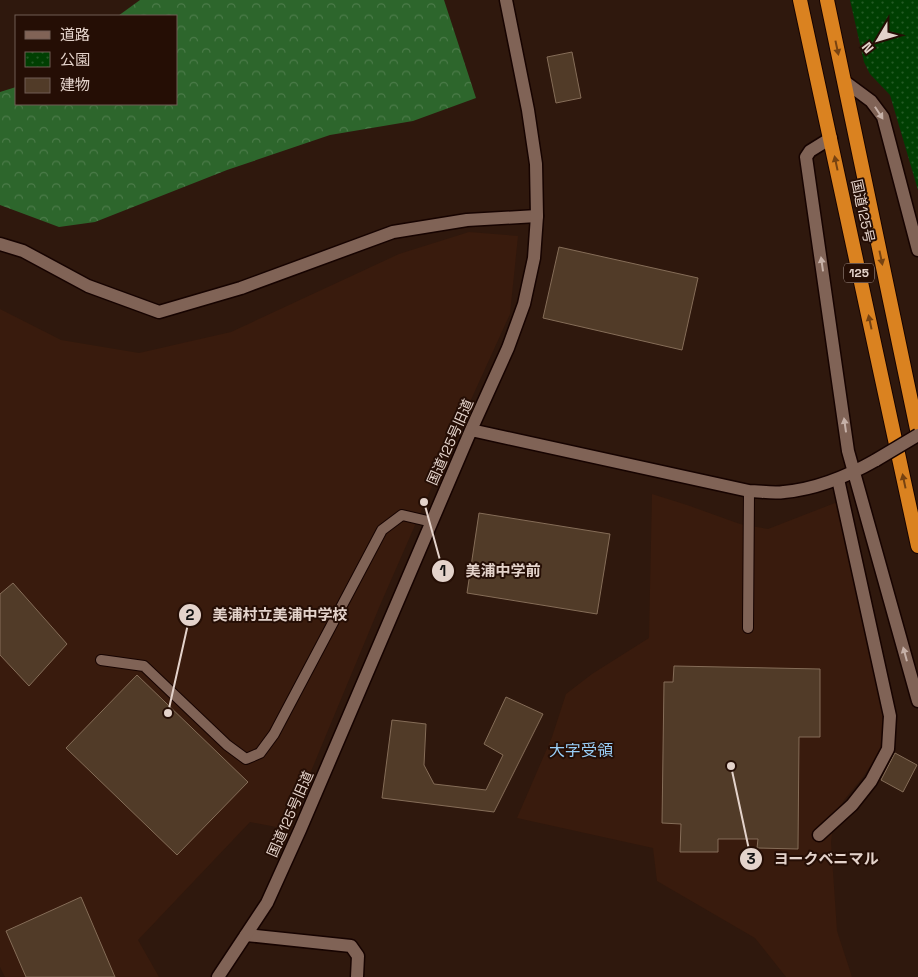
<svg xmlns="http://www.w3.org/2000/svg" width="918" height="977" viewBox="0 0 918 977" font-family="'Space Grotesk','Noto Sans JP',sans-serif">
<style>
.built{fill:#391b0d}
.forest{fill:url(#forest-crowns)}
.park{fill:url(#park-dots)}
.building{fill:#513b28;stroke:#856d58}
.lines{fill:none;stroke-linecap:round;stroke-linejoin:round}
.service-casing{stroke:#160300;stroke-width:12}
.minor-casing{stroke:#160300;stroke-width:15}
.tertiary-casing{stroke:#160300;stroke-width:15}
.trunk-casing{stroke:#160300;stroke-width:16}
.service{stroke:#806356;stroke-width:10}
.minor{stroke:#806356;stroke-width:12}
.tertiary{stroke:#806356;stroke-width:12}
.trunk{stroke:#da8220;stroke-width:14}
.tertiary-bridge-casing{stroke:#160300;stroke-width:15;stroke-linecap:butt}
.tertiary-bridge{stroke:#806356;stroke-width:12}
.oneway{fill:#764211}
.oneway2{fill:#c6b1a8}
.labels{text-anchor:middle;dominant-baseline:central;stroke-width:4;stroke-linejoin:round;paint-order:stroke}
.shield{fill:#250e05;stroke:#ab9890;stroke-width:1}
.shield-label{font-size:12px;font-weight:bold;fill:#e4d3cb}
.street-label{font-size:14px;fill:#e4d3cb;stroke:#250e05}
.quarter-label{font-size:16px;fill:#99cef7;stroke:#250e05}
.leader{fill:none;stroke:#e4d3cb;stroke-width:2}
.callout-dot{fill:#e4d3cb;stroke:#250e05;stroke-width:2}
.mark-label{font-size:15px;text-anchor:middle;font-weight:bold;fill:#111}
.callout-label{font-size:15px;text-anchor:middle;font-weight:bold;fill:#e4d3cb;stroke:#250e05;stroke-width:4;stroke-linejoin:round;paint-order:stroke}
</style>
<defs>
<pattern id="forest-crowns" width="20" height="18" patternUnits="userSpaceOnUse" patternTransform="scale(1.25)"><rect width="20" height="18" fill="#2d662c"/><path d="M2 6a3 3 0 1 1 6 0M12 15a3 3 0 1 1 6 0" fill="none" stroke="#4b7b49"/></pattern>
<pattern id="park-dots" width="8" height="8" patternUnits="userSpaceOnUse" patternTransform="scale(1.25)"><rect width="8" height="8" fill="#003f02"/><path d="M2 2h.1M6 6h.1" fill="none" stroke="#255a26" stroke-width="1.8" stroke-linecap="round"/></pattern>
</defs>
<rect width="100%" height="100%" fill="#2f180d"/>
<path class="built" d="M 469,232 L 518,236 L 510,314 L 444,459 L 381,603 L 287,829 L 250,822 L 138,940 L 159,977 L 5,977 L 0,967 L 0,309 L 61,340 L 139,353 L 231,332 L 399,254 Z
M 652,494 L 687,505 L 740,524 L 768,529 L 840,501 L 885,724 L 881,750 L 863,777 L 844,800 L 834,819 L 831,842 L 837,931 L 852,977 L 786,977 L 755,938 L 657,881 L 653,848 L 517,818 L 552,737 L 566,694 L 592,674 L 649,638 Z"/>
<path class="forest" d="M 140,0 L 444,0 L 476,98 L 413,121 L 330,135 L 227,170 L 95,222 L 59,227 L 0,205 L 0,92 L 16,87 L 16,104 L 176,104 L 176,16 L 118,16 Z"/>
<path class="park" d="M 850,0 L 918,0 L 918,190 L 890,95 L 870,74 L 864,62 Z"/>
<path class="building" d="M 572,52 L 581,98 L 556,103 L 547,57 Z
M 559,247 L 698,278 L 682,350 L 543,318 Z
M 479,513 L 610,534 L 597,614 L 467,593 Z
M 13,583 L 67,644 L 29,686 L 0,655 L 0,594 Z
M 674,666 L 820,669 L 820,737 L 799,737 L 798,849 L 757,848 L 758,839 L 718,839 L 718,852 L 680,852 L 681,824 L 662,823 L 664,682 L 673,682 Z
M 137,675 L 248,782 L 177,855 L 66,748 Z
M 506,697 L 543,714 L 494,812 L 382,798 L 392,720 L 426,724 L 424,765 L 434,784 L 486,790 L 503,755 L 484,744 Z
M 895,753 L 917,765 L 903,792 L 881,780 Z
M 81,897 L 115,977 L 26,977 L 6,931 Z"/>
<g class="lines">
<defs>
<path id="service" d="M 748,628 L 749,491
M 101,660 L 144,666 L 227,745 L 246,759 L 260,753 L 274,734 L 382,530 L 402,515 L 432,522"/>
<path id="minor" d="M 0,244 L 23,251 L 88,286 L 159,312 L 241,288 L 393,232 L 467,220 L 537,216
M 819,835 L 852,805 L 871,781 L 888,749 L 890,716 L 838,479
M 246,935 L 351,946 L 358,956 L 357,977"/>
<path id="tertiary" d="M 844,81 L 871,101 L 883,117 L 918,250
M 831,138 L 810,151 L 806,157 L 848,451 L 918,701
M 471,430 L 749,491 C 760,491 773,494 784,492 C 817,489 848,476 876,460
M 218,977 L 267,903 L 300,830 L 471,430 L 508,348 L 524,304 L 534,258 L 537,216 L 536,164 L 528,110 L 506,0"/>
<path id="trunk" d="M 800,0 L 918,546
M 827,0 L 918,434"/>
</defs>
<use href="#service" class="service-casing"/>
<use href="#minor" class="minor-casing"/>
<use href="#tertiary" class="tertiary-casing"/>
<use href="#trunk" class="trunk-casing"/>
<use href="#service" class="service"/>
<use href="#minor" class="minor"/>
<use href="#tertiary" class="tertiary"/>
<use href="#trunk" class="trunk"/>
<defs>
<path id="tertiary-bridge" d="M 876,460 L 918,435"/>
</defs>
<use href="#tertiary-bridge" class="tertiary-bridge-casing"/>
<use href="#tertiary-bridge" class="tertiary-bridge"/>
</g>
<defs><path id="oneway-solid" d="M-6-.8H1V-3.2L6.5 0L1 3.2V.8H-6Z" transform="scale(1.25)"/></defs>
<g class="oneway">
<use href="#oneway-solid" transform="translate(837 48) rotate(78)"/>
<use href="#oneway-solid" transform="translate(836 163) rotate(-102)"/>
<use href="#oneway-solid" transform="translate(881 258) rotate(78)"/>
<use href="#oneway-solid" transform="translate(870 322) rotate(-102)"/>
<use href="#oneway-solid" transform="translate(904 481) rotate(-102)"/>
</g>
<g class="oneway2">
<use href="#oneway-solid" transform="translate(879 113) rotate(57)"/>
<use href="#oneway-solid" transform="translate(822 264) rotate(-98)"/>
<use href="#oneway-solid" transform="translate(845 425) rotate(-98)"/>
<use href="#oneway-solid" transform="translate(905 654) rotate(-105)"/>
</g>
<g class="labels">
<rect class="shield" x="844" y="263.5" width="30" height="19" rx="4"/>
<g class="shield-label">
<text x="859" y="273">125</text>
</g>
<g class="street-label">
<text transform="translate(863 211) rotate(78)">国道125号</text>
<text transform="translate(450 442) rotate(-66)">国道125号旧道</text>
<text transform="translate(290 814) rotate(-66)">国道125号旧道</text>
</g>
<g class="quarter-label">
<text x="581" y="750">大字受領</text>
</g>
</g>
<path class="leader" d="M424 502L443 571M168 713L190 615M731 766L751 859"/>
<g class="callout-dot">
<circle cx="424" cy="502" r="5"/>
<circle cx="168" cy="713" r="5"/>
<circle cx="731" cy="766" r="5"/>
<circle cx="443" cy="571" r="12"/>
<circle cx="190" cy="615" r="12"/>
<circle cx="751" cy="859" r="12"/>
</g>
<g class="mark-label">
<text x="443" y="576">1</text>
<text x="190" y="620">2</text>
<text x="751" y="864">3</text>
</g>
<g class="callout-label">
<text x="503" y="576">美浦中学前</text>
<text x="280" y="620">美浦村立美浦中学校</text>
<text x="826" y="864">ヨークベニマル</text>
</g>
<rect x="15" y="15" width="162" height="90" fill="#250e05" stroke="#715d54"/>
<rect x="25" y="31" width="25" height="8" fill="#806356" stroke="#715d54"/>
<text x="60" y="40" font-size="15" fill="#e4d3cb">道路</text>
<rect x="25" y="52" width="25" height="15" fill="url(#park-dots)" stroke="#715d54"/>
<text x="60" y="65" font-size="15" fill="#e4d3cb">公園</text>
<rect x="25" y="78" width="25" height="15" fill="#513b28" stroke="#715d54"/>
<text x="60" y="90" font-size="15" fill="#e4d3cb">建物</text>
<g transform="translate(878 40) rotate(232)" stroke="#250e05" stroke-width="4" paint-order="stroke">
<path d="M0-4L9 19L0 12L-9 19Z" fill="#e4d3cb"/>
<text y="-8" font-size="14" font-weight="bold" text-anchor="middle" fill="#e4d3cb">N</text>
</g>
</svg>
